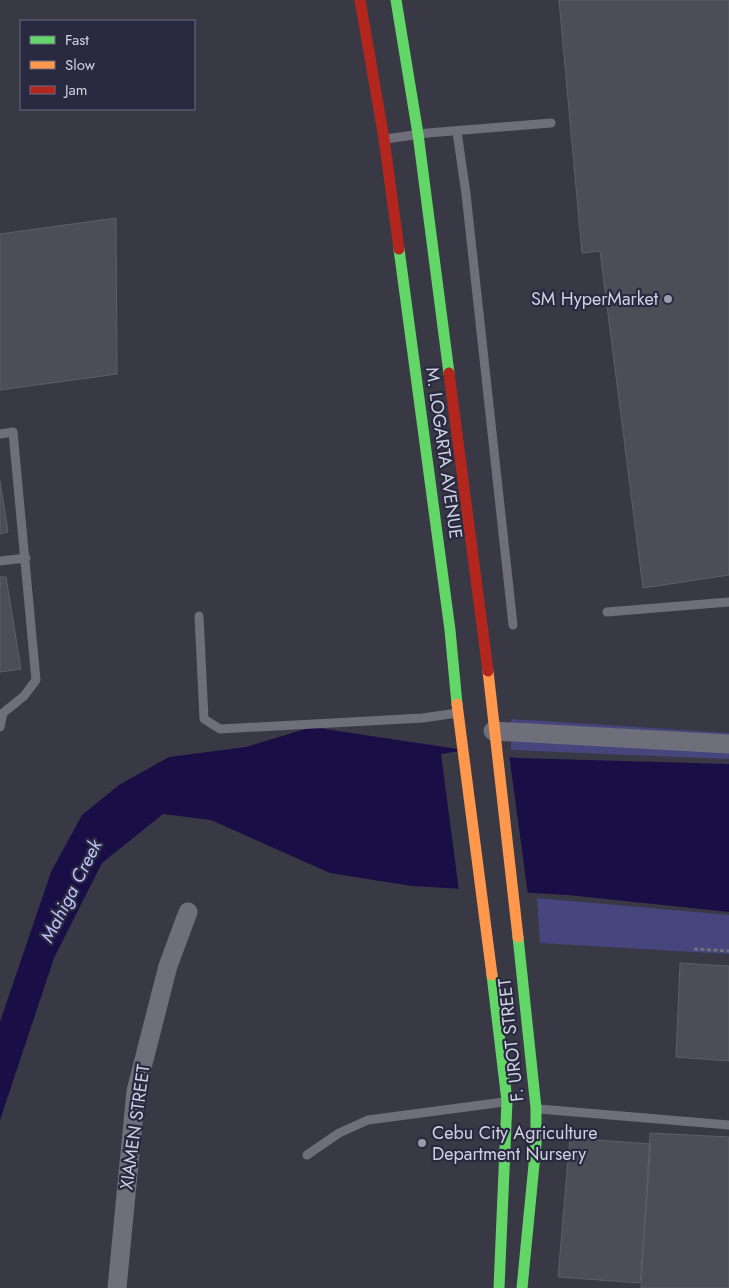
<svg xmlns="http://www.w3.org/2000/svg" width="729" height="1288" viewBox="0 0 729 1288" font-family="Jost,sans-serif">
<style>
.green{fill:#47457e}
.water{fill:#1a0e47}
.pier{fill:#393945}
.building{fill:#4d4d58;stroke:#5d5e68}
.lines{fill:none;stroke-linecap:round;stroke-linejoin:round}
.path{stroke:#70707b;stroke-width:3;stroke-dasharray:4 2.5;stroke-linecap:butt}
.lane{stroke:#6f6f7b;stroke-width:9}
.street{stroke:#6f6f7b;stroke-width:19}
.fast{stroke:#63d668;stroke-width:11}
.slow{stroke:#ff974d;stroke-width:11}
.jam{stroke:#b3261e;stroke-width:11}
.poi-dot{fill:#9b9caa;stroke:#292940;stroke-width:2}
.labels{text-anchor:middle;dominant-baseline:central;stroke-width:4.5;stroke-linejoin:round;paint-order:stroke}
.poi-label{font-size:18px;fill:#d0d1e0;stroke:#292940;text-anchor:end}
.street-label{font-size:18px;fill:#d0d1e0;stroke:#292940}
.water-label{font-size:19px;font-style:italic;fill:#bec1fb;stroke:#292940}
</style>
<rect width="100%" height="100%" fill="#393945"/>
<path class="green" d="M 511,719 L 729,733 L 729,759 L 511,750 Z
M 537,898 L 729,915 L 729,954 L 540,943 Z"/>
<path class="water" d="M 312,727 L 517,758 L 729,764 L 729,912 L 568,895 L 412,886 L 330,873 L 211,820 L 163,814 L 102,863 L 54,958 L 0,1120 L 0,1022 L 51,872 L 82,815 L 119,785 L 169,757 L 246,747 Z"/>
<path class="pier" d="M 473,749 L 509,754 L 528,895 L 459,891 L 441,754 Z"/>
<path class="building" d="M 559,0 L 729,0 L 729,575 L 643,588 L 600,251 L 582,253 Z
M 116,218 L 117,374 L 0,390 L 0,234 Z
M 0,481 L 8,532 L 0,534 Z
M 0,577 L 6,577 L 21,669 L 0,672 Z
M 680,963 L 729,966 L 729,1061 L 676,1057 Z
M 650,1133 L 729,1137 L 729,1288 L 641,1288 Z
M 570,1138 L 651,1144 L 640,1283 L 558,1277 Z"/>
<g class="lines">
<path class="path" d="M 694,949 L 729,951"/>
<path class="lane" d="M 457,132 L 466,194 L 513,625
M 386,139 L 428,133 L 551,123
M 0,434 L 13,432 L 36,680 L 24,696 L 3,713 L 0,727
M 0,561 L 26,558
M 607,612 L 729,602
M 199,616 L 204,719 L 220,729 L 423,718 L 457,713
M 539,1109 L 729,1125
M 307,1155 L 339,1133 L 368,1120 L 504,1102"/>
<path class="street" d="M 493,731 L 729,744
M 117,1288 L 136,1091 L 168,966 L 188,912"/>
<path class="fast" d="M 396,0 L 418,134 L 449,373
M 399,249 L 450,630 L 457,704
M 518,937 L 536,1108 L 536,1144 L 522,1288
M 492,975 L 507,1101 L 499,1288"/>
<path class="slow" d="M 488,671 L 518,937
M 457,704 L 492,975"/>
<path class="jam" d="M 360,0 L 384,139 L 399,249
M 449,373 L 488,671"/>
</g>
<g class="poi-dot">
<circle cx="668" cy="299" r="5"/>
<circle cx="422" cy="1143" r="5"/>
</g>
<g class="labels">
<g class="poi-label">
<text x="658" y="299">SM HyperMarket</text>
<text x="432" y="1133" text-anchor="start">Cebu City Agriculture<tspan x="432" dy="21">Department Nursery</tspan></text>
</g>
<g class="street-label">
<text transform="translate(444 453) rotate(82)">M. LOGARTA AVENUE</text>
<text transform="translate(511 1040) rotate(-96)">F. UROT STREET</text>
<text transform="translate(135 1127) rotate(-82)">XIAMEN STREET</text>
</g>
<g class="water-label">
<text transform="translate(71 891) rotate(-63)">Mahiga Creek</text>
</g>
</g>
<rect x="20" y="20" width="175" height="90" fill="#292940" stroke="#6c6c80"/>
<rect x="30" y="36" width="25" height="8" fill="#63d668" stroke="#6c6c80"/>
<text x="65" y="45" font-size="15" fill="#d0d1e0">Fast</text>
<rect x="30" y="61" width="25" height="8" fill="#ff974d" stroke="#6c6c80"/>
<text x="65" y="70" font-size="15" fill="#d0d1e0">Slow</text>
<rect x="30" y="86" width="25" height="8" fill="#b3261e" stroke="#6c6c80"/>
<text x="65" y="95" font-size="15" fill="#d0d1e0">Jam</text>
</svg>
